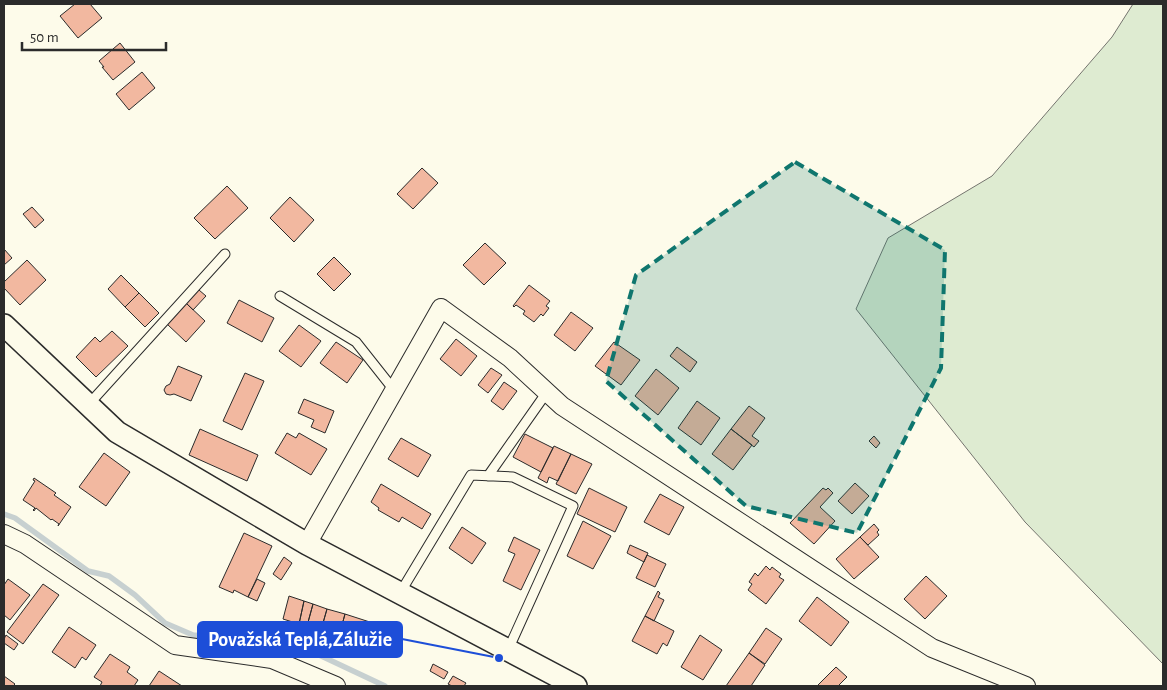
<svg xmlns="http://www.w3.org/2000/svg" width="1167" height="690" viewBox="0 0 1167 690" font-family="'Alegreya Sans',sans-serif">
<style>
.green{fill:#deebd1;stroke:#74746e}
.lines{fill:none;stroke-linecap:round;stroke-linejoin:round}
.stream{stroke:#c7d0d0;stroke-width:5.5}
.building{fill:#f2b8a0;stroke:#2b2b2b}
.service-casing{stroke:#2b2b2b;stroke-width:11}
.minor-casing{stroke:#2b2b2b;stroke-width:20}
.tertiary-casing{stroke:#2b2b2b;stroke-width:24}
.service{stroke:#fdfbea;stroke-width:9}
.minor{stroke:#fdfbea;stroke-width:18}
.tertiary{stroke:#fdfbea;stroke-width:21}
.marked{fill:#0f766e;fill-opacity:0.2;stroke:#0f766e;stroke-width:4;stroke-dasharray:10 6;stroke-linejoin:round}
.leader{fill:none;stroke:#1d4ed8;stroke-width:2}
.callout-dot{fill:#1d4ed8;stroke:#fdfbea;stroke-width:2}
.callout{fill:#1d4ed8;stroke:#1d4ed8;stroke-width:2}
.callout-label{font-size:20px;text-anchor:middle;font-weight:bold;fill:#fff}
</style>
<rect width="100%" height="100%" fill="#fdfbea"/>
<path class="green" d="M 1133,4 L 1163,4 L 1163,664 L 1025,522 L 856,309 L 888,238 L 992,176 L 1112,37 Z"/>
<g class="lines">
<path class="stream" d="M 4,514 L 15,518 L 88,571 L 109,576 L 135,595 L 165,623 L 193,635 L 300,646 L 385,686"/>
</g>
<path class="building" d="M 75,4 L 90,4 L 102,18 L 78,38 L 60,16 Z
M 120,43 L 135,62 L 113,80 L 102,67 L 104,67 L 99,61 Z
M 142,72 L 155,88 L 129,110 L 116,94 Z
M 422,168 L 438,183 L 413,209 L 397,194 Z
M 227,186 L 248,208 L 215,239 L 194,218 Z
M 290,197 L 314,220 L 294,242 L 270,218 Z
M 32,207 L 44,220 L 35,228 L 23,214 Z
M 485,243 L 506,263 L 484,285 L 463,265 Z
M 4,249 L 12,258 L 4,265 Z
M 334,257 L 351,274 L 334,291 L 317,274 Z
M 27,260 L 46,280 L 20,305 L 4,288 L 4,282 Z
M 121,275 L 139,293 L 125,307 L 108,289 Z
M 529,285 L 550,301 L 546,306 L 549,308 L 543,316 L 541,314 L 534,322 L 523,314 L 525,311 L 516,305 L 514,307 L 513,306 Z
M 199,290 L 206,296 L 193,310 L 186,303 Z
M 139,293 L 159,313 L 145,327 L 125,307 Z
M 239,300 L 274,318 L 262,342 L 227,323 Z
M 186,303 L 205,321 L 186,342 L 167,324 Z
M 571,312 L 593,328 L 575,351 L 554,335 Z
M 299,325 L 321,341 L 301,367 L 279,351 Z
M 112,331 L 128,346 L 96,377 L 76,357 L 95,337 L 100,342 Z
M 456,339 L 477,356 L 461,376 L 440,359 Z
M 336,342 L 363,360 L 347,383 L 320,363 Z
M 614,342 L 640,360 L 621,385 L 595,366 Z
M 677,347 L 697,362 L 690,372 L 670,356 Z
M 178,366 L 202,376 L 191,401 L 174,394 L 170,395 L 166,394 L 164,390 L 166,386 L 170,384 Z
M 491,368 L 502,375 L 488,393 L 478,385 Z
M 656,369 L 679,388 L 658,415 L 635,396 Z
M 245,373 L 264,381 L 242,430 L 223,421 Z
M 504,382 L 517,391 L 503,410 L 491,401 Z
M 304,399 L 334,411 L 325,433 L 311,427 L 314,420 L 298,413 Z
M 697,401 L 720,418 L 701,445 L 678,428 Z
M 749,406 L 765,418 L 752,436 L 759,441 L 754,447 L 731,429 Z
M 200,429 L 258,455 L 247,481 L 189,455 Z
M 731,429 L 752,445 L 733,470 L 712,454 Z
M 287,433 L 296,438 L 299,433 L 327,449 L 311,475 L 275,453 Z
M 525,434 L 553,448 L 541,472 L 513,457 Z
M 874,436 L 880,443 L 876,448 L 869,441 Z
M 401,438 L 431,455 L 418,477 L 388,459 Z
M 554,446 L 571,454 L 558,481 L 549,477 L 547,483 L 538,478 Z
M 104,453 L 130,472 L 106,506 L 79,487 Z
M 571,454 L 592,464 L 576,494 L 556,484 Z
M 34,478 L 56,493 L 54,495 L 71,507 L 58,526 L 59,524 L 52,519 L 51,520 L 36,508 L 34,511 L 33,510 L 35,508 L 23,500 L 35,481 L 33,480 Z
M 855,483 L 869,496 L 852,514 L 838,501 Z
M 381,484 L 431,514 L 422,529 L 402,517 L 399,522 L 378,510 L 379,508 L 371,502 Z
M 589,488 L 627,507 L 615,532 L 577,514 Z
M 823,488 L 826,490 L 828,488 L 833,493 L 820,507 L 835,521 L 814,544 L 790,523 Z
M 660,494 L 684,507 L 669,535 L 644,522 Z
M 583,521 L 611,536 L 593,569 L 567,556 Z
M 874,524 L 879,530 L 877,532 L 879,535 L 868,545 L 860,537 Z
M 462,527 L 486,543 L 472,564 L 449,548 Z
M 244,533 L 272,546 L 248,597 L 234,590 L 233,593 L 219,587 Z
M 514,537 L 540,550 L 521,590 L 503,581 L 515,554 L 508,551 Z
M 860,537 L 879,557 L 854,579 L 836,559 Z
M 630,545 L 648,553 L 644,562 L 627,553 Z
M 647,555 L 666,564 L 655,587 L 636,578 Z
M 284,557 L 292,563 L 281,580 L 273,574 Z
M 766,566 L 770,570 L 772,567 L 781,574 L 779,577 L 784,580 L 766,604 L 748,590 L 752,584 L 749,582 L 755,573 L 758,576 Z
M 926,576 L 947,596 L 925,619 L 904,599 Z
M 8,579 L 30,595 L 10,620 L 4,615 L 4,585 Z
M 257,579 L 265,583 L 257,601 L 248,597 Z
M 43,584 L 59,595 L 23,644 L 7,632 Z
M 658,591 L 660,593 L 658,597 L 664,600 L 654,621 L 645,616 Z
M 289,596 L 304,601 L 299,624 L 283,619 Z
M 817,597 L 849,622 L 831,646 L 799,621 Z
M 304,601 L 313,604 L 307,626 L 299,624 Z
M 313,604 L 327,609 L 321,630 L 307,626 Z
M 327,609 L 345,614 L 339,636 L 321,630 Z
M 345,614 L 376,624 L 370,645 L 339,636 Z
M 645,616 L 674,631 L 667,646 L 663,643 L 657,654 L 632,641 Z
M 69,627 L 96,645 L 86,660 L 82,657 L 75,668 L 52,652 Z
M 766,628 L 782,639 L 765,664 L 749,653 Z
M 6,635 L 18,644 L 14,650 L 4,643 L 4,639 Z
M 700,635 L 722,650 L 703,680 L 681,667 Z
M 749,653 L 765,665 L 751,686 L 726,686 Z
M 110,654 L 130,667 L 127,672 L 138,680 L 134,686 L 100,686 L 102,682 L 94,677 Z
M 433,664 L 448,672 L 444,679 L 430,671 Z
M 836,667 L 847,677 L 838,686 L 817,686 Z
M 159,671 L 182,686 L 149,686 Z
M 4,676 L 15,684 L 13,686 L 4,686 Z
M 453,676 L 466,683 L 464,686 L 452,686 L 448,684 Z"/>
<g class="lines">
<defs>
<path id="service" d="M 280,296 L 356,342 L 394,390
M 89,404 L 225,254
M 488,476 L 547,392
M 400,593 L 471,475 L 513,477 L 573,506 L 508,650"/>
<path id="minor" d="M 4,534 L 25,544 L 175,645 L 272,659 L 336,686
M 307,544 L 441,308 L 510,358 L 562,406 L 932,648 L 1026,686"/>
<path id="tertiary" d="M 4,325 L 117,432 L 307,544 L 576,686"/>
</defs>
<use href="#service" class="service-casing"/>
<use href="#minor" class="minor-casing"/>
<use href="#tertiary" class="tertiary-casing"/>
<use href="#service" class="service"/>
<use href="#minor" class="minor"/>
<use href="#tertiary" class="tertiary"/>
</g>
<path class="marked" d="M 795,162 L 945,250 L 941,368 L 857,533 L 746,506 L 606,381 L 636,275 Z"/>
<path class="leader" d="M499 658L402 639"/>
<circle class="callout-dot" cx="499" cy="658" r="5"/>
<rect class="callout" x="198" y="622" width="204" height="35" rx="5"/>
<g class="callout-label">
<text x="300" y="646">Považská Teplá,Zálužie</text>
</g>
<rect width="1167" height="690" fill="none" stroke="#2b2b2b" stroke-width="10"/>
<path d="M22 42v8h144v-8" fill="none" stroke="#2b2b2b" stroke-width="2.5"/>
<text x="30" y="42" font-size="15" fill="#2b2b2b" stroke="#fdfbea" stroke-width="4" paint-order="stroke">50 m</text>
</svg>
